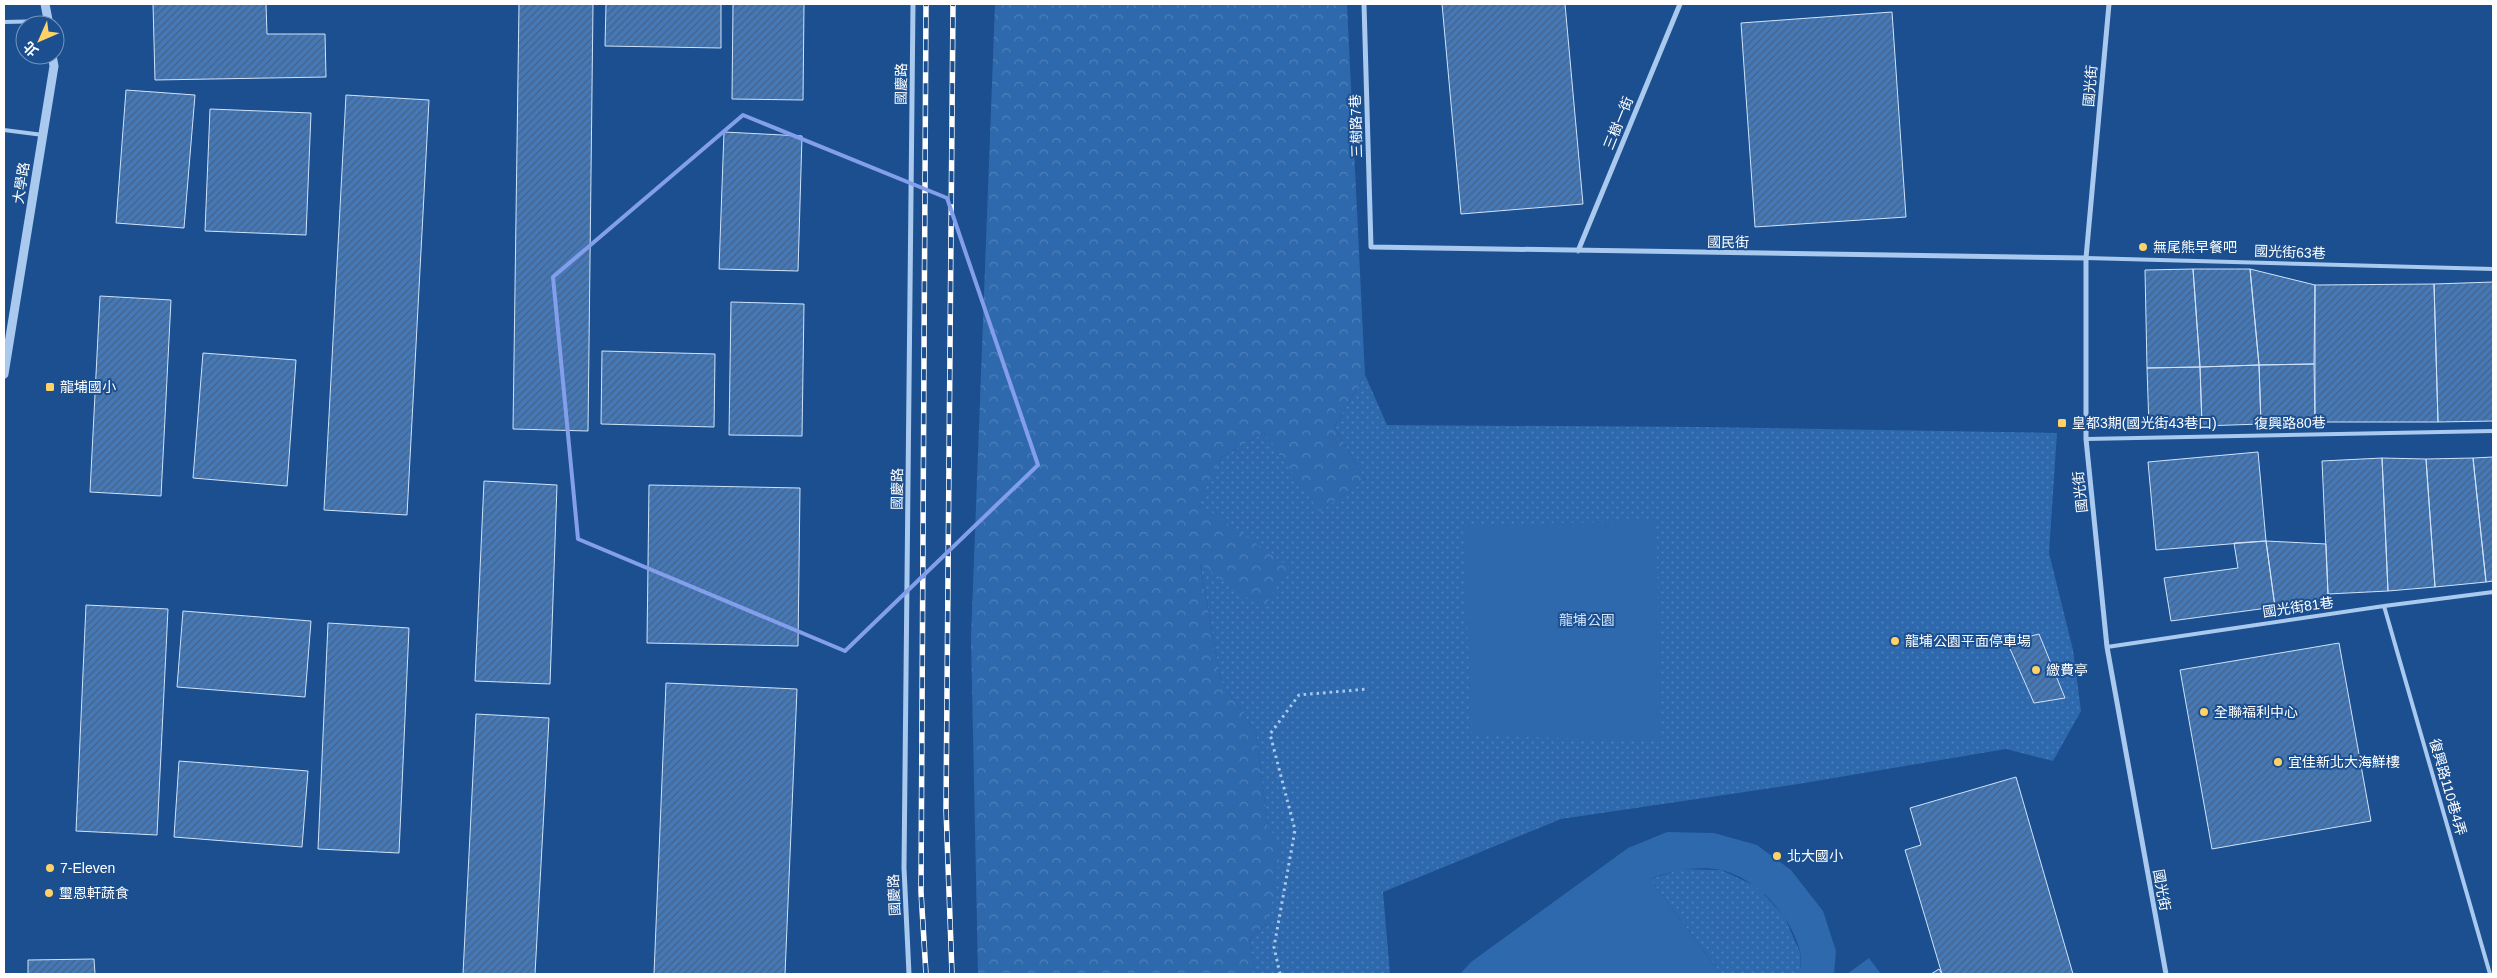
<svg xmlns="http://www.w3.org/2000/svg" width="2497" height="978" viewBox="0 0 2497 978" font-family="Helvetica,'Noto Sans TC',sans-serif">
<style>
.grass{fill:url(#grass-dots)}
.forest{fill:url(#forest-crowns)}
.pitch{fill:#2e69ad}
.building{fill:url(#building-hatch);stroke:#cfe3fa}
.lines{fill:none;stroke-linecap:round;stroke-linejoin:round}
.path{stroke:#a9c9ee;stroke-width:3;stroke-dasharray:2.5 4;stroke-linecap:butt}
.service{stroke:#a9c9ee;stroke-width:4}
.minor{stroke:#a9c9ee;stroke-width:5}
.tertiary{stroke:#a9c9ee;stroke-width:9}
.rail-casing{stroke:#fff;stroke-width:5.5}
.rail{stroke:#1b4f8f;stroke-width:4;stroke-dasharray:11;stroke-linecap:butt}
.marked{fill:none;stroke:#839eea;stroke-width:4;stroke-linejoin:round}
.poi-dot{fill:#ffd166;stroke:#1b4f8f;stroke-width:2}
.labels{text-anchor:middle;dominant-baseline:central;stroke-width:4;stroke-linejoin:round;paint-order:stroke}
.street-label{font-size:14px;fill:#fff;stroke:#1b4f8f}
.poi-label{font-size:14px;fill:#fff;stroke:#1b4f8f;text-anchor:start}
.park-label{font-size:14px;fill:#cfe3fa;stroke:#1b4f8f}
</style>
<defs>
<pattern id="grass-dots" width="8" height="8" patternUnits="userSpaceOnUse" patternTransform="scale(1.25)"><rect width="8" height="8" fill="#2e69ad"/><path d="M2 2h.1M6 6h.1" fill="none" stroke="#4d80b9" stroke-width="1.8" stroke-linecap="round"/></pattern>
<pattern id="forest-crowns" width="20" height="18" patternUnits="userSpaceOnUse" patternTransform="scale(1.25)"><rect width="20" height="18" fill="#2e69ad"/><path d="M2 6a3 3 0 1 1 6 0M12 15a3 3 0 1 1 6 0" fill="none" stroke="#4d80b9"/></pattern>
<pattern id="building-hatch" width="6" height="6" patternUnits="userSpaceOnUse" patternTransform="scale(1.25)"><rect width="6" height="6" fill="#4478b7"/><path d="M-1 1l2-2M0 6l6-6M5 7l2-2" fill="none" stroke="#486282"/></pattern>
</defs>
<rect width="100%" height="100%" fill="#1b4f8f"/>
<path class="grass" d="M 1365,375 L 1387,425 L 1704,427 L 2057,433 L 2049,553 L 2073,650 L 2081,711 L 2053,761 L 2006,749 L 1792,785 L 1561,819 L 1383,892 L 1390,974 L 1255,974 L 1250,938 L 1269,922 L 1268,828 L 1256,733 L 1221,681 L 1200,563 L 1198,503 L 1221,457 L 1264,433 L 1320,511 L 1365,479 L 1334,427 Z
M 1682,869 L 1721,870 L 1756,886 L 1784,916 L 1800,952 L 1800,974 L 1721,974 L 1650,879 Z"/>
<path class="forest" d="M 995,4 L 1347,4 L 1365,375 L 1334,427 L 1365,479 L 1320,512 L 1264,433 L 1221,457 L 1199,503 L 1289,567 L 1263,609 L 1200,564 L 1221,681 L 1256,733 L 1268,828 L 1282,842 L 1269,922 L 1250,938 L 1255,974 L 978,974 L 971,638 Z"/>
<path class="pitch" d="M 1656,521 L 1662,741 L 1472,735 L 1463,525 Z
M 1667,832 L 1714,833 L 1757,845 L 1791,870 L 1823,911 L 1836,951 L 1834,974 L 1800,974 C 1800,967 1801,958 1800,951 C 1790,915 1758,879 1721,870 C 1700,865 1669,871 1650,879 L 1721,974 L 1460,974 L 1471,962 L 1628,848 Z
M 1869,958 L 1881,974 L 1847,974 Z"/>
<path class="building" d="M 153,4 L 266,4 L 267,34 L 325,34 L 326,77 L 155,80 Z
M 519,4 L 593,4 L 588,431 L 513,429 Z
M 606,4 L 721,4 L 721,48 L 605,46 Z
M 733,4 L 804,4 L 803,100 L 732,99 Z
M 1442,4 L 1565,4 L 1583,204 L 1461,214 Z
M 1892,12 L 1906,217 L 1755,227 L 1741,23 Z
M 126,90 L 195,95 L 184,228 L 116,223 Z
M 346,95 L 429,100 L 407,515 L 324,510 Z
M 210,109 L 311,113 L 306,235 L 205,231 Z
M 724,132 L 802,136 L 798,271 L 719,269 Z
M 2193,269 L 2200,367 L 2147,368 L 2145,270 Z
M 2193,269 L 2250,269 L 2259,365 L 2200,367 Z
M 2250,269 L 2315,285 L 2314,364 L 2259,365 Z
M 2493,282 L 2493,421 L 2438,422 L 2434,284 Z
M 2434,284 L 2438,422 L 2315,422 L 2315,285 Z
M 100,296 L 171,300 L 161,496 L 90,492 Z
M 731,302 L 804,304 L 802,436 L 729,435 Z
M 602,351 L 715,354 L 714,427 L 601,424 Z
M 203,353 L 296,360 L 287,486 L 193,478 Z
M 2314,364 L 2315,422 L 2261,424 L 2259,365 Z
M 2259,365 L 2261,424 L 2202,426 L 2200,367 Z
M 2200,367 L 2202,426 L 2149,427 L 2147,368 Z
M 2258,452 L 2266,541 L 2156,550 L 2148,462 Z
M 2493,457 L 2493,581 L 2486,582 L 2473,458 Z
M 2382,458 L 2388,591 L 2328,594 L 2322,461 Z
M 2382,458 L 2426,459 L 2435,587 L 2388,591 Z
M 2473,458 L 2486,582 L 2435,587 L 2426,459 Z
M 484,481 L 557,485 L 550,684 L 475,681 Z
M 649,485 L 800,488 L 798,646 L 647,643 Z
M 2266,541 L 2275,607 L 2171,621 L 2164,578 L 2238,568 L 2234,543 Z
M 2266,541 L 2326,544 L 2328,594 L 2333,604 L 2275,607 Z
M 86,605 L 168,609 L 157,835 L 76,831 Z
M 183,611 L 311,621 L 305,697 L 177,687 Z
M 328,623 L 409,628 L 399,853 L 318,849 Z
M 2039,634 L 2065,698 L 2034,703 L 2007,642 Z
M 2339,643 L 2371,821 L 2212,849 L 2180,670 Z
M 666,683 L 797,689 L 785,974 L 654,974 Z
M 476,714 L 549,718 L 535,974 L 463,974 Z
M 179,761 L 308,771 L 302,847 L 174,837 Z
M 2016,777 L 2073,974 L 1942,974 L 1905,850 L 1921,845 L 1910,808 Z
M 94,959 L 95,974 L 28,974 L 28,960 Z
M 1939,969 L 1942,974 L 1931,974 Z"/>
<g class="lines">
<path class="path" d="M 1280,974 L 1274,947 L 1295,830 L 1270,734 L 1299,695 L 1368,689"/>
<path class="service" d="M 4,22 L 49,21
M 4,130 L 43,135
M 2086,258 L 2493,269
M 2086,439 L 2493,431
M 2384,606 L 2490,974
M 2107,647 L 2384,606 L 2493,592"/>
<path class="minor" d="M 1364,4 L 1371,247 L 2086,258
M 2109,4 L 2086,258 L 2086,439 L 2107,647 L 2166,974
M 1578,251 L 1680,4
M 909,974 L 904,868 L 913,4"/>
<path class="tertiary" d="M 45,4 L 49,25
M 4,374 L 54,66 L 52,55"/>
<defs>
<path id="rail" d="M 926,974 L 921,892 L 926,4
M 952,974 L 946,809 L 953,4"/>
</defs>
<use href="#rail" class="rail-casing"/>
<use href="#rail" class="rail"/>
</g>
<path class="marked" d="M 743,115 L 947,198 L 1038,465 L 845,651 L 578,539 L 553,277 Z"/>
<g class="poi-dot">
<circle cx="2143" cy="247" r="5"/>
<rect x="45" y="382" width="10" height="10" rx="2.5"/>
<rect x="2057" y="418" width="10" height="10" rx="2.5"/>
<circle cx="1895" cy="641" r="5"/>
<circle cx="2036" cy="670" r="5"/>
<circle cx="2204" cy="712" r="5"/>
<circle cx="2278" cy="762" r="5"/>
<circle cx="1777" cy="856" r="5"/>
<circle cx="50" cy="868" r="5"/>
<circle cx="49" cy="893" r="5"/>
</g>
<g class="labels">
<g class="street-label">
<text transform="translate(901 84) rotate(-89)">國慶路</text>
<text transform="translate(2090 86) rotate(-85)">國光街</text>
<text transform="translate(1618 123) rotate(-68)">三樹一街</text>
<text transform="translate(1356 126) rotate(-92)">三樹路7巷</text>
<text transform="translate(21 183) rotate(-81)">大學路</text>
<text transform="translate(1728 242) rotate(1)">國民街</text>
<text transform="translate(2290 252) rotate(2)">國光街63巷</text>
<text transform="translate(2290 423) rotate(-1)">復興路80巷</text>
<text transform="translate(897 489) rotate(-89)">國慶路</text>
<text transform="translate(2080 492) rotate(-96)">國光街</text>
<text transform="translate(2298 607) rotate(-8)">國光街81巷</text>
<text transform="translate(2448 787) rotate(74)">復興路110巷4弄</text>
<text transform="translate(2162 890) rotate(80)">國光街</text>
<text transform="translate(894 895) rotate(-93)">國慶路</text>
</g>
<g class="poi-label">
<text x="2153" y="247">無尾熊早餐吧</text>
<text x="60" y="387">龍埔國小</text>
<text x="2072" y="423">皇都3期(國光街43巷口)</text>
<text x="1905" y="641">龍埔公園平面停車場</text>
<text x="2046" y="670">繳費亭</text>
<text x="2214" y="712">全聯福利中心</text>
<text x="2288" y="762">宜佳新北大海鮮樓</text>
<text x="1787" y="856">北大國小</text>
<text x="60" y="868">7-Eleven</text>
<text x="59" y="893">璽恩軒蔬食</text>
</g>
<g class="park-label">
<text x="1587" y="620">龍埔公園</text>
</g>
</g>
<rect width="2497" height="978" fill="none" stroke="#ffffff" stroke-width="10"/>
<g transform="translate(40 40) rotate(225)"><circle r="24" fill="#1b4f8f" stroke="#7695bc"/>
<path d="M0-4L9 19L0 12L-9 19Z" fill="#ffd166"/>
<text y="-8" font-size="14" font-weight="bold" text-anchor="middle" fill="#ffffff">北</text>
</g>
</svg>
